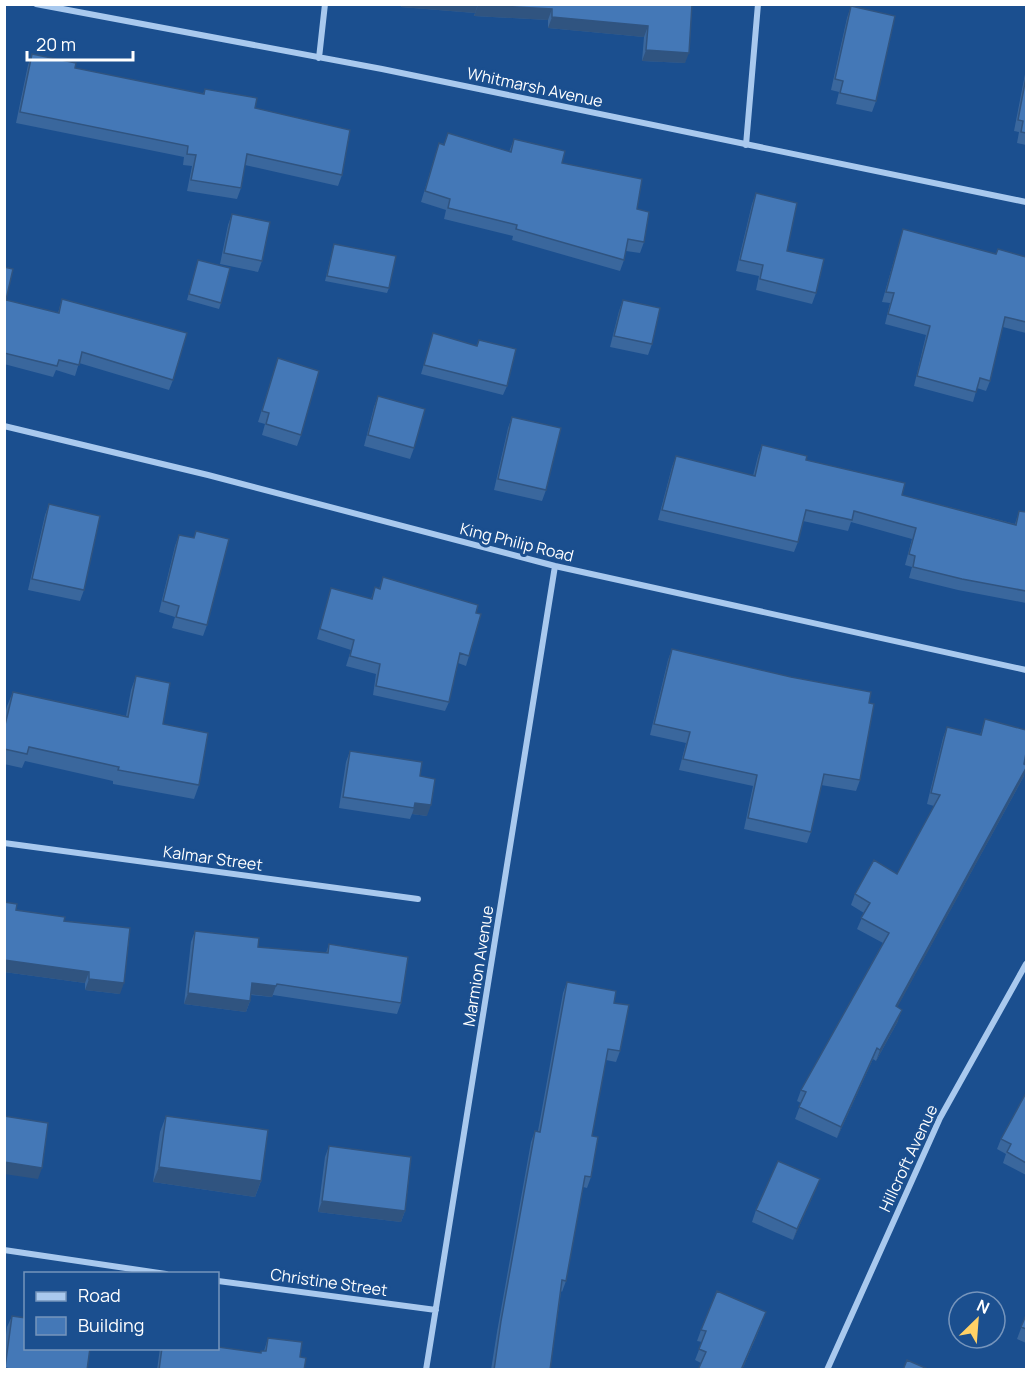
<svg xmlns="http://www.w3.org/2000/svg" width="1031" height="1374" viewBox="0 0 1031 1374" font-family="Manrope,sans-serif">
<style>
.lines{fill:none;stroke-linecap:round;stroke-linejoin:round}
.minor{stroke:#a9c9ee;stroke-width:6}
.wall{fill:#3a679d}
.shaded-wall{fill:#305480}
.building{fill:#4478b7;stroke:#305480;stroke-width:1.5}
.labels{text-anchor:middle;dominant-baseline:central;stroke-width:6;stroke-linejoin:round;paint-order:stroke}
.street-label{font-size:16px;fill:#fff;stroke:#1b4f8f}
</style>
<rect width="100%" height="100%" fill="#1b4f8f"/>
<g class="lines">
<path class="minor" d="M 36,4 L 382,69 L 1026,202
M 319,58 L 325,4
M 746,145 L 758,4
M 4,426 L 208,475 L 555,566 L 1026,670
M 4,843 L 418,899
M 4,1250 L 166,1274
M 218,1281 L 436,1310
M 426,1370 L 555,566
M 827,1370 L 940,1118 L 1026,964"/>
</g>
<path class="wall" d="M 401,4 L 692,4 L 685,63 L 642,61 L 644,37 L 548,28 L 548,20 L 474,16 L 475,13 L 401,7 Z
M 851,6 L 876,101 L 872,112 L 836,104 L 839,92 L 831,90 L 847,18 Z
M 32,54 L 75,68 L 203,94 L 205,89 L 342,175 L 338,186 L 245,165 L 241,188 L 237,199 L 187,191 L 192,166 L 183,165 L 184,157 L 16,123 L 28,65 Z
M 1026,69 L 1026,145 L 1017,143 L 1019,132 L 1014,131 Z
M 448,133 L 509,152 L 514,139 L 562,163 L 637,209 L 644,242 L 640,253 L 626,251 L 624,260 L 620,271 L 512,240 L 513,236 L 444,219 L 446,210 L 421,202 L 439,143 L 444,144 Z
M 756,193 L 787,251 L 816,293 L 812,304 L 756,290 L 759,276 L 736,271 L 752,204 Z
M 232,214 L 262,261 L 258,272 L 220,264 L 228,225 Z
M 903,229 L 996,254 L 1026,257 L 1026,333 L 1003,327 L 990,381 L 986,391 L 977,388 L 973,402 L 914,386 L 926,335 L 885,324 L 890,303 L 882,302 Z
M 334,244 L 389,288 L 387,293 L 325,281 Z
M 198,260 L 221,303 L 219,309 L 187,300 Z
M 4,267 L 6,300 L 58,313 L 62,299 L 173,380 L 169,390 L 79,363 L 75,376 L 56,370 L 53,377 L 4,364 Z
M 623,300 L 652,344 L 648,355 L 610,347 L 619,311 Z
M 433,333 L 476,346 L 479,340 L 507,386 L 503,395 L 421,374 Z
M 278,358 L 301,435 L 297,446 L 262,435 L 265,424 L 258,422 Z
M 378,396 L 414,448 L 410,459 L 364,446 L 374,407 Z
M 512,417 L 546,490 L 542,501 L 494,490 L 508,428 Z
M 762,445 L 902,495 L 1015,524 L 1019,511 L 1026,512 L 1026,603 L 958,590 L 909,578 L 912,567 L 905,565 L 912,539 L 851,522 L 848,531 L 803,521 L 798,542 L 794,552 L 658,520 L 672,467 L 676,456 L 753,476 L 758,456 Z
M 49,504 L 84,590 L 80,601 L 28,590 L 45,515 Z
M 196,531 L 207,625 L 203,636 L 172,628 L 175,617 L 159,612 L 175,546 L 179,535 L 194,538 Z
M 383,577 L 476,613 L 469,656 L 466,666 L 458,663 L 449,702 L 445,711 L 373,695 L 376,674 L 346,666 L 351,650 L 317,639 L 331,588 L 371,599 L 375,587 L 379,589 Z
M 672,649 L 869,703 L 860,780 L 856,791 L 821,785 L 811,832 L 807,843 L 744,829 L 753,786 L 679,770 L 686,743 L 650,735 L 668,660 Z
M 136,676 L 199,785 L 194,799 L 113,784 L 113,781 L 25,761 L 22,768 L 4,764 L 4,720 L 7,706 L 13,692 L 126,716 L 131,690 Z
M 985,719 L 1024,764 L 1024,776 L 897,1007 L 898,1021 L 876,1061 L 873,1059 L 837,1138 L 795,1119 L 801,1103 L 797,1101 L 801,1090 L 883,943 L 857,929 L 864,913 L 851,905 L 855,894 L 897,874 L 934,806 L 927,804 L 943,738 L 947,727 L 980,735 Z
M 350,751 L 420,776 L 427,816 L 412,814 L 410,819 L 339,808 L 346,762 Z
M 4,902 L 16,910 L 64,921 L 120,994 L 85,990 L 85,983 L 4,972 Z
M 195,931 L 258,947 L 326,953 L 329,944 L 401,1003 L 397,1014 L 273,995 L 272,997 L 251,995 L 250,1001 L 246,1012 L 184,1004 L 191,942 Z
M 567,982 L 614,1003 L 620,1051 L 616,1062 L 606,1060 L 592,1136 L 591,1177 L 587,1188 L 583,1187 L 566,1281 L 562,1292 L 561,1291 L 550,1370 L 491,1370 L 497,1332 L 531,1142 L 535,1131 L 538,1131 L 563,993 Z
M 1026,1093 L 1026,1175 L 1003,1163 L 1006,1154 L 997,1149 L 1001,1139 Z
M 166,1116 L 261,1181 L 255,1197 L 153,1182 L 160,1132 Z
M 329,1146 L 405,1211 L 401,1222 L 318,1212 L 325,1157 Z
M 820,1179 L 793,1240 L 752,1222 L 756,1210 Z
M 1026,1315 L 1026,1343 L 1017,1339 Z
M 12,1316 L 87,1370 L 4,1370 L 4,1350 L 7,1327 Z
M 762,1323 L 742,1370 L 698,1370 L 701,1363 L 695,1360 L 702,1342 L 697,1341 L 701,1330 Z
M 268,1338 L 300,1357 L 304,1370 L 157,1370 L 160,1348 L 218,1348 L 260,1353 L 261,1351 L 264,1351 Z"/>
<path class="shaded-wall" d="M 402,4 L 478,4 L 475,13 L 401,7 Z
M 478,5 L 552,9 L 548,20 L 474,16 Z
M 552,17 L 648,26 L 644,37 L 548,28 Z
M 646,50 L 689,53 L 685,63 L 642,61 Z
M 1026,768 L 1024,776 L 892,1017 L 896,1006 Z
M 415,803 L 431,805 L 427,816 L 412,814 L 414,808 Z
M 4,960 L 89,972 L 85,983 L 4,972 Z
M 89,979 L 124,983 L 120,994 L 85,990 Z
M 252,983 L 276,986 L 272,997 L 248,994 Z
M 188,993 L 250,1001 L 246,1012 L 184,1004 Z
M 902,1010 L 898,1021 L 876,1061 L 880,1050 Z
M 877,1048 L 873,1059 L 837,1138 L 841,1127 Z
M 4,1162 L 42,1168 L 38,1179 L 4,1174 Z
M 159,1167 L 261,1181 L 255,1197 L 153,1182 Z
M 820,1179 L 816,1190 L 793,1240 L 797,1229 Z
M 322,1201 L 405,1211 L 401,1222 L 318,1212 Z
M 766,1312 L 742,1370 L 741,1370 Z"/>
<path class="building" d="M 478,4 L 692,4 L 689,53 L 646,50 L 648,26 L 552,17 L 552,9 L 478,5 Z
M 851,6 L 895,16 L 876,101 L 840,93 L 843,81 L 835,79 Z
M 32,54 L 76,63 L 75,68 L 204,94 L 205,89 L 257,98 L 255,108 L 350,130 L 342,175 L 247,154 L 241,188 L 191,180 L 196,155 L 187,154 L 188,146 L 20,112 Z
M 1026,77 L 1026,133 L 1021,132 L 1023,121 L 1018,120 Z
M 448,133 L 511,152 L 514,139 L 565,151 L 562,163 L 642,179 L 637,209 L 649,212 L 644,242 L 628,239 L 624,260 L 516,229 L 517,225 L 448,208 L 450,199 L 425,191 L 439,143 L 444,145 Z
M 756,193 L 797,203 L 787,251 L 824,259 L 816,293 L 760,279 L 763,265 L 740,260 Z
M 232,214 L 270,222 L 262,261 L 224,253 Z
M 903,229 L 996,254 L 998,249 L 1026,257 L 1026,322 L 1005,317 L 990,381 L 980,378 L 976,392 L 917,376 L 930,326 L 888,314 L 894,293 L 886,292 Z
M 334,244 L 396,256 L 389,288 L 327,276 Z
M 198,260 L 230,268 L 221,303 L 189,294 Z
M 4,267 L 13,269 L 6,300 L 59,313 L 62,299 L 187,333 L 173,380 L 82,352 L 79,365 L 59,360 L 57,366 L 4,353 Z
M 623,300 L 660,308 L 652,344 L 614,336 Z
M 433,333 L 477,346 L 479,340 L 516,349 L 507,386 L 424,365 Z
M 278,358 L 319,371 L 301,435 L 266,424 L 269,413 L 262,411 Z
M 378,396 L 425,409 L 414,448 L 368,435 Z
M 512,417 L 561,428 L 546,490 L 498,479 Z
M 762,445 L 807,456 L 806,460 L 905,483 L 902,495 L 1016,525 L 1019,511 L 1026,512 L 1026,591 L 962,579 L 913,567 L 915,556 L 909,554 L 916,528 L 854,511 L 852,520 L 806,510 L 798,542 L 662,510 L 676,456 L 755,476 Z
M 49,504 L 100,516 L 84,590 L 32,579 Z
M 196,531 L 229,539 L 207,625 L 176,617 L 179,606 L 163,601 L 179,535 L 194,538 Z
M 383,577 L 478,605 L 476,613 L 481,614 L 469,656 L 460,653 L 449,702 L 376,686 L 380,664 L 350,656 L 354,640 L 320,629 L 331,588 L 372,599 L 375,587 L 380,589 Z
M 672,649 L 791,677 L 871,692 L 869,703 L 874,704 L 860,780 L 824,774 L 811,832 L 748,818 L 757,775 L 683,759 L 690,732 L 654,724 Z
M 136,676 L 170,683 L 163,724 L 208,733 L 199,785 L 118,770 L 119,767 L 29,747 L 27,754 L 4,749 L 4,729 L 13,692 L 128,717 Z
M 985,719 L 1026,730 L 1026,753 L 1024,764 L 1026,765 L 1026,768 L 896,1006 L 902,1010 L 880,1050 L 877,1048 L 841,1127 L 799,1107 L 806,1092 L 801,1090 L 889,933 L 861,918 L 870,903 L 855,894 L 874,860 L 897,874 L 940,795 L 931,793 L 947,727 L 981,735 Z
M 350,751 L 422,762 L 420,776 L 435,779 L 431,805 L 415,803 L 414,808 L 343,797 Z
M 4,902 L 17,904 L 16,910 L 65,917 L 64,921 L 130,928 L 124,983 L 89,979 L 89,972 L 4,960 Z
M 195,931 L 259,938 L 258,947 L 328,953 L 329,944 L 408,957 L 401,1003 L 277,984 L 276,986 L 252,983 L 250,1001 L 188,993 Z
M 567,982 L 616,991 L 614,1003 L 629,1005 L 620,1051 L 608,1049 L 592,1136 L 598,1137 L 591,1177 L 585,1176 L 566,1281 L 562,1280 L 550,1370 L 494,1370 L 501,1321 L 535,1131 L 540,1132 Z
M 1026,1093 L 1026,1163 L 1007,1152 L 1011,1144 L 1001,1139 Z
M 4,1116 L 48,1123 L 42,1168 L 4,1162 Z
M 166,1116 L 268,1130 L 261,1181 L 159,1167 Z
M 329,1146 L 411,1157 L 405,1211 L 322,1201 Z
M 778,1161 L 820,1179 L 797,1229 L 756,1210 Z
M 717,1291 L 766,1312 L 741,1370 L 698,1370 L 706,1352 L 699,1349 L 706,1331 L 701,1330 Z
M 1026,1315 L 1026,1329 L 1021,1327 Z
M 12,1316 L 26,1318 L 26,1348 L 90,1348 L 87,1370 L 15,1370 L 5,1368 Z
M 268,1338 L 302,1342 L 300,1357 L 306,1358 L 304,1370 L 159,1370 L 162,1348 L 218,1348 L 218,1347 L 261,1353 L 261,1351 L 266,1351 Z
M 907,1360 L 930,1370 L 903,1370 Z"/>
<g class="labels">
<g class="street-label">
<text transform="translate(535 87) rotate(12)">Whitmarsh Avenue</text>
<text transform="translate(517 542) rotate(14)">King Philip Road</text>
<text transform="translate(213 858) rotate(8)">Kalmar Street</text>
<text transform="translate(478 966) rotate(-81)">Marmion Avenue</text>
<text transform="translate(908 1158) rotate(-65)">Hillcroft Avenue</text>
<text transform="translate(329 1282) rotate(8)">Christine Street</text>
</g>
</g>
<rect width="1031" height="1374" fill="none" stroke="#ffffff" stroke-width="12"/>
<rect x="24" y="1272" width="195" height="78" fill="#1b4f8f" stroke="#7695bc" stroke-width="1.5"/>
<rect x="36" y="1292" width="30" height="9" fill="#a9c9ee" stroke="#7695bc" stroke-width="1.5"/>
<text x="78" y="1302" font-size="18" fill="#ffffff">Road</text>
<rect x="36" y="1317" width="30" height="18" fill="#4478b7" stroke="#7695bc" stroke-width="1.5"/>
<text x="78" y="1332" font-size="18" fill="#ffffff">Building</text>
<g transform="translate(977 1320) rotate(25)"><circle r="28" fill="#1b4f8f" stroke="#7695bc" stroke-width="1.5"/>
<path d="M0-4.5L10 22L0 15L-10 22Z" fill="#ffd166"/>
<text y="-9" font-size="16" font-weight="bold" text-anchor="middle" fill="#ffffff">N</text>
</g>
<path d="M27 51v9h106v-9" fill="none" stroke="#ffffff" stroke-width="3"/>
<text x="36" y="51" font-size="18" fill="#ffffff" stroke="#1b4f8f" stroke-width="4.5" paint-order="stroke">20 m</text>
</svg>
